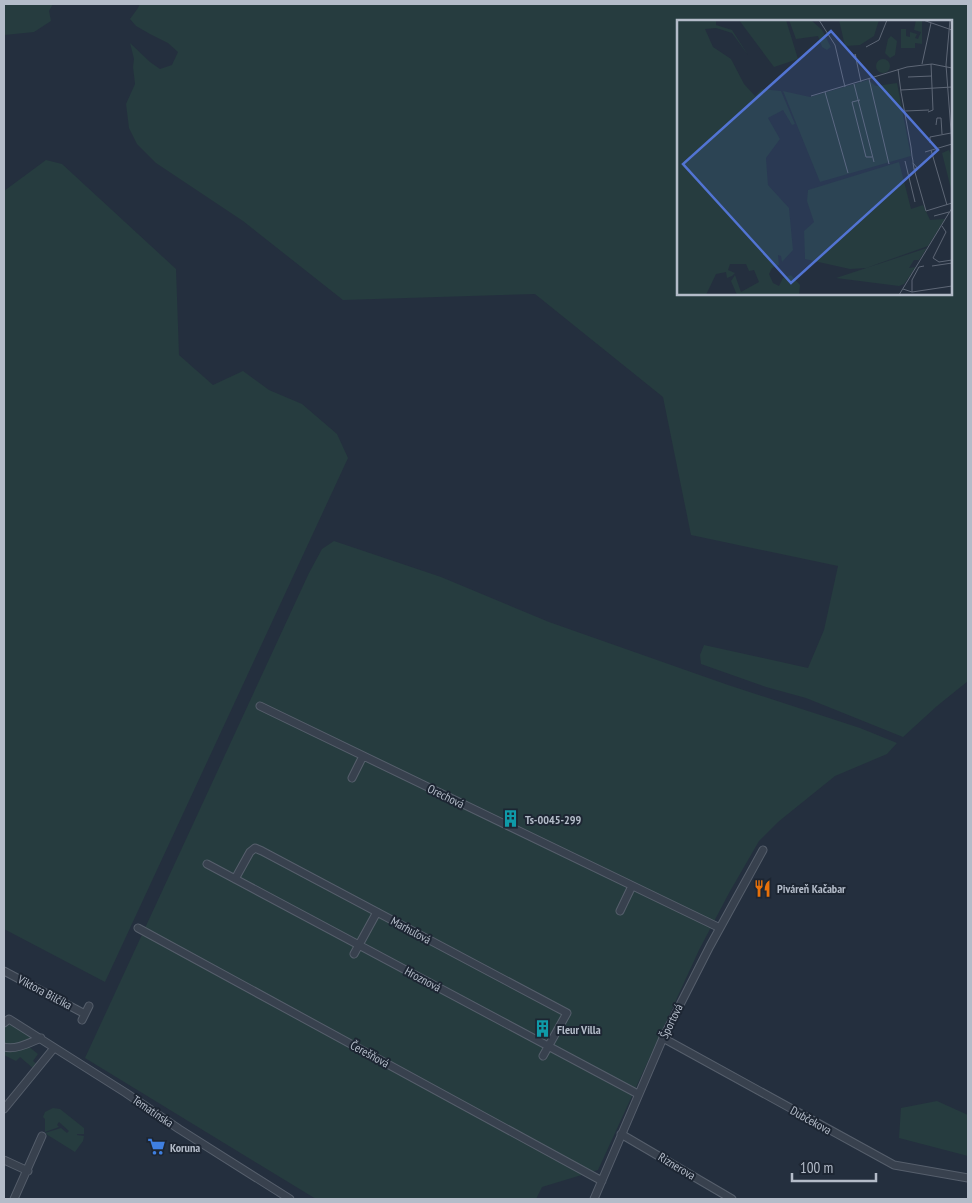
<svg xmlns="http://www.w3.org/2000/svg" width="972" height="1203" viewBox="0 0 972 1203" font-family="'PT Sans Narrow',sans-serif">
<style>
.green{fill:#263c3f;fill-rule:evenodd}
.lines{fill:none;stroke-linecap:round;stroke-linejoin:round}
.minor-casing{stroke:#565f6c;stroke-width:9}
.minor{stroke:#38414e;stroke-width:7}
.labels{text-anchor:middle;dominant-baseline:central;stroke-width:4;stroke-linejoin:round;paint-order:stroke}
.street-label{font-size:12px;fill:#b4bcc9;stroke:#1d2633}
.poi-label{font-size:12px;font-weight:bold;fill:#b4bcc9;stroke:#1d2633;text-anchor:start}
.inset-road{fill:none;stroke:#5e6776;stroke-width:1}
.view{fill:#5274d3;fill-opacity:0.15;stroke:#5274d3;stroke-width:2.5}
.inset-edge{fill:none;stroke:#b4bcc9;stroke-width:2.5}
</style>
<rect width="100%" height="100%" fill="#242f3e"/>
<path class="green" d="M 4,4 L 53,4 L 49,11 L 51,21 L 34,32 L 4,35 Z
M 140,4 L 968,4 L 968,681 L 937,706 L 903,737 L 806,698 L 766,687 L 701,664 L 700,655 L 704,645 L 808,668 L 824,630 L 838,566 L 691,535 L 663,397 L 535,294 L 343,300 L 243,221 L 156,163 L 137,144 L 129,128 L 126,104 L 135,84 L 133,67 L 134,59 L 130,43 L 150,62 L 160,69 L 172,65 L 178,52 L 168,43 L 150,34 L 136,26 L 130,19 L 138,8 ZM 678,21 L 951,21 L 951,294 L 678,294 Z
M 46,160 L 62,164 L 176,269 L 179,355 L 213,385 L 243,371 L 269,390 L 302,404 L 337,434 L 348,458 L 105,982 L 4,929 L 4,191 Z
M 334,541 L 441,577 L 549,622 L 728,685 L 860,728 L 897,743 L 887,754 L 835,776 L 778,822 L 759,841 L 729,893 L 699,950 L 598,1170 L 542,1187 L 536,1199 L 316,1199 L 85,1058 L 309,573 L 322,549 Z
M 6,1025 L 12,1025 L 31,1035 L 31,1039 C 23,1042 12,1048 4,1044 L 4,1026 Z
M 28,1046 L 38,1054 L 33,1061 L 38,1065 L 34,1069 L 20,1057 L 16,1061 L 4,1055 L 4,1050 L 13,1051 Z
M 937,1101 L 968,1115 L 968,1156 L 899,1138 L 901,1108 Z
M 53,1108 L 60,1109 L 84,1128 L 84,1134 L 77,1134 L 77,1135 L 84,1136 L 83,1141 L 75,1152 L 46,1134 L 45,1133 L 61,1128 L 67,1133 L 69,1131 L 59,1122 L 57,1125 L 59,1127 L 45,1132 L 45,1119 L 43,1117 L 45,1112 Z"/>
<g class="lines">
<defs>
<path id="minor" d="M 260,706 L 720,928
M 352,778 L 363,756
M 207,864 L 638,1094
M 235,879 L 250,852 L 255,848 L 262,851 L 567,1013 L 543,1056
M 620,911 L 632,886
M 138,928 L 602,1181
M 354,954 L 377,912
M 4,971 L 85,1014
M 82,1020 L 89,1006
M 4,1023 L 9,1019 L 126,1093 L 179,1129 L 290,1199
M 663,1038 L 894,1165 L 968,1178
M 4,1047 C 16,1050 29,1043 41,1038
M 4,1109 L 54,1048
M 621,1134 L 732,1199
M 4,1160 L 28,1171
M 14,1199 L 42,1136
M 594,1199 L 663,1038 L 710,946 L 763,850"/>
</defs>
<use href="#minor" class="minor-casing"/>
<use href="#minor" class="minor"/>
</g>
<defs>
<symbol id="building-bare" viewBox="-9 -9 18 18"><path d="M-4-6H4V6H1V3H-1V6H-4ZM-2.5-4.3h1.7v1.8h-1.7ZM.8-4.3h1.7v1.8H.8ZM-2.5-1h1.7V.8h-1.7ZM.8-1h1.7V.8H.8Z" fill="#0f9aa8" stroke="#1d2633" stroke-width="2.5" paint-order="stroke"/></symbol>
<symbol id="restaurant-bare" viewBox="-9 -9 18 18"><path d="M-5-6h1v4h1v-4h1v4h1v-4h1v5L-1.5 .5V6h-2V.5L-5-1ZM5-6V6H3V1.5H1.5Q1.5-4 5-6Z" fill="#e8710a" stroke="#1d2633" stroke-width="2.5" paint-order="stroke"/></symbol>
<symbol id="supermarket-bare" viewBox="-9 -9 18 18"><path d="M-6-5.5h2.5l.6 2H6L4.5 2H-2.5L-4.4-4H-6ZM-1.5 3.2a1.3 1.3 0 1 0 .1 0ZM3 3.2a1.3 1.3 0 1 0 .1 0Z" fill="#3f7fe0" stroke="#1d2633" stroke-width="2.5" paint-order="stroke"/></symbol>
</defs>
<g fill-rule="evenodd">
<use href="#building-bare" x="498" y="806" width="25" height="25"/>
<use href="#restaurant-bare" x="750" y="876" width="25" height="25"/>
<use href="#building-bare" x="530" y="1016" width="25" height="25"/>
<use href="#supermarket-bare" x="144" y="1134" width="25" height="25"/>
</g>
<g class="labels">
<g class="street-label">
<text transform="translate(446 796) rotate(26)">Orechová</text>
<text transform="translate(411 930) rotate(28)">Marhuľová</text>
<text transform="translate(423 979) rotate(28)">Hroznová</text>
<text transform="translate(45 992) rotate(28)">Viktora Bilčíka</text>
<text transform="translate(671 1021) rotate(-64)">Športová</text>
<text transform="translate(370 1054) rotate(29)">Čerešňová</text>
<text transform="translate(153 1111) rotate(34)">Tematínska</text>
<text transform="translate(811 1120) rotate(29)">Dubčekova</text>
<text transform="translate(677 1166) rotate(31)">Riznerova</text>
</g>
<g class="poi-label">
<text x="525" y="819">Ts-0045-299</text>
<text x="777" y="888">Piváreň Kačabar</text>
<text x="557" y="1029">Fleur Villa</text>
<text x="170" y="1147">Koruna</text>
</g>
</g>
<g transform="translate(677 20)">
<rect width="275" height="275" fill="#242f3e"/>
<path d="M 0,0 L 39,0 L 39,5 L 55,10 L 71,35 L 55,13 L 39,8 L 28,9 L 36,27 L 54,39 L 67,64 L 78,76 L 85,69 L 104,71 L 118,104 L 115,105 L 106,90 L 91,98 L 103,119 L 89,138 L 91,165 L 112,188 L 116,230 L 105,242 L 104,236 L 101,235 L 102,245 L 95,248 L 92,254 L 96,263 L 102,266 L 106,258 L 114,255 L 123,265 L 122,275 L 60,275 L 54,261 L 58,255 L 64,272 L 82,262 L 77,250 L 72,251 L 69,244 L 53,244 L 51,250 L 58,253 L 55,256 L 50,258 L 49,252 L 39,254 L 29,275 L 0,275 ZM 62,0 L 109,0 L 121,39 L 97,47 ZM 112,0 L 134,0 L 145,10 L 154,27 L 150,30 L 145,27 L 141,16 L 119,19 ZM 162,0 L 202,0 L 197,16 L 183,25 L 168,26 ZM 239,0 L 245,1 L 245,24 L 238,23 L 238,28 L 224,28 L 224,9 L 229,9 L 229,16 L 233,17 L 233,12 L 240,14 L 238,18 L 241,19 L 244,12 L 237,10 ZM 214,16 L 220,21 L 218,35 L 213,38 L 208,33 L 211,19 ZM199 46a7 7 0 1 1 14 0a7 7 0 1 1-14 0ZM 191,60 L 199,66 L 220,63 L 234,136 L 143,162 L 106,71 L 133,77 ZM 272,130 L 275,138 L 274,169 L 265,133 ZM 222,142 L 234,189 L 246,185 L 253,200 L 268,199 L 251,226 L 189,248 L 173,249 L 128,239 L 127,211 L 137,202 L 130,181 L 131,170 ZM 250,228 L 242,240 L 237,240 L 232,248 L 239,247 L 227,264 L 222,266 L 159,258 Z" fill="#263c3f"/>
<path class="inset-road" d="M 142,0 L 158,25 L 168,67M 246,0 L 275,10M 273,0 L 269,45 L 275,124M 189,27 L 202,20 L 210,0M 179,37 L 178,34 L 184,62M 245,44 L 254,3M 221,49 L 224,72 L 234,127 L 235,136 L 236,141 L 236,143 L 237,149 L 241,149 L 236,143M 231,57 L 255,56M 192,59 L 212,144M 177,64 L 197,142M 224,70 L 275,67M 148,72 L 171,153M 134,76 L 230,47 L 255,44 L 275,48M 183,80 L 175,82 L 189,137 L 195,137M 228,91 L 252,90M 251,92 L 256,90 L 254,44M 259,105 L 260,98 L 264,98 L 265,114M 253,123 L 253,117 L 274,113M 254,130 L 270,185M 248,132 L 275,124M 228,141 L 238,182M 237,149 L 249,191 L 275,183M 257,196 L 272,192M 265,206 L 269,212 L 256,238 L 262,242 L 275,240M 255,246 L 275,243M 226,269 L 235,272 L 275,266M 235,272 L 235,260 L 242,247 L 247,246M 222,275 L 275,188"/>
<path class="view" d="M 154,11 L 261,130 L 114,263 L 6,144 Z"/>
<rect width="275" height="275" class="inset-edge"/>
</g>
<rect width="972" height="1203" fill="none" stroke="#b4bcc9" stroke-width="10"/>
<path d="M792 1173v8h84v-8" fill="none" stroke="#b4bcc9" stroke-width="2.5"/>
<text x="800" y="1173" font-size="15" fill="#b4bcc9" stroke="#1d2633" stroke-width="4" paint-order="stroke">100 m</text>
</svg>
